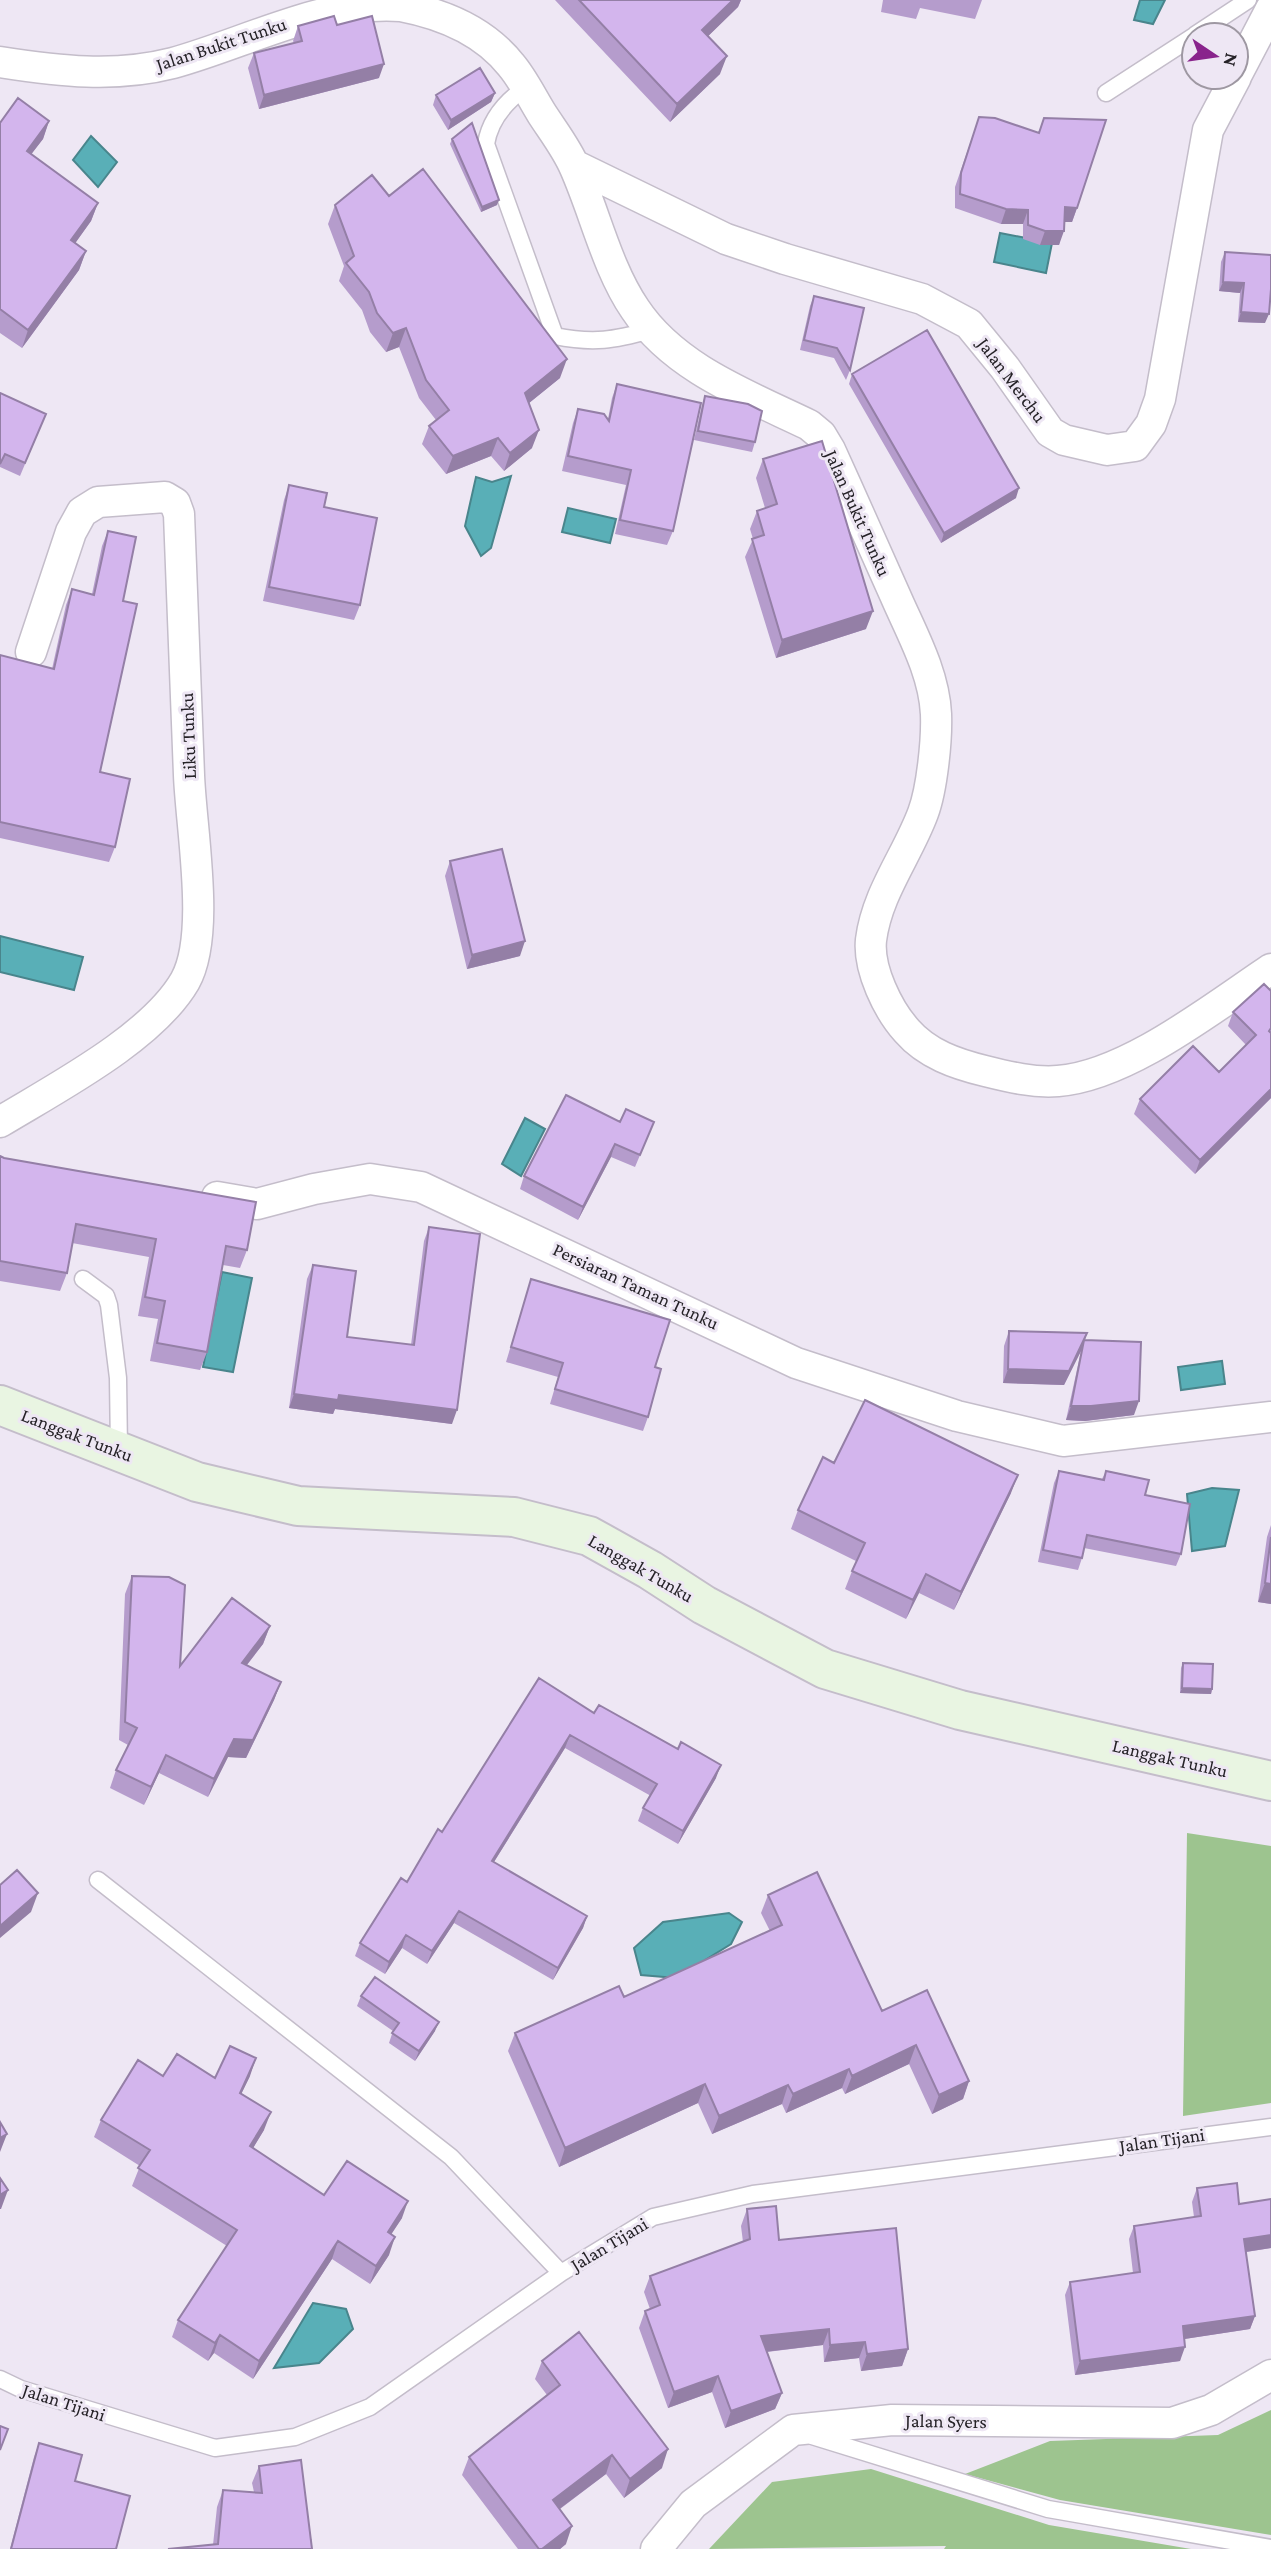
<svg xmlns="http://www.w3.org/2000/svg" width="1271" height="2549" viewBox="0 0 1271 2549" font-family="'Crimson Pro',serif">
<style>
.forest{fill:#9dc48f}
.water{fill:#59afb7;stroke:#49858c;stroke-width:2}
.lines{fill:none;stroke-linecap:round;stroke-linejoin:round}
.lane-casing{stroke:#c4bdca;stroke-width:19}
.street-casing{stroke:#c4bdca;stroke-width:33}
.secondary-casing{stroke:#c4bdca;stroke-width:42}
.lane{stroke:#fff;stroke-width:16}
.street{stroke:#fff;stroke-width:30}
.secondary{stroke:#e9f5e2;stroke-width:38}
.wall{fill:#b59ccc}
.shaded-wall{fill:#947fa6}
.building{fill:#d3b5ed;stroke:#947fa6;stroke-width:2}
.labels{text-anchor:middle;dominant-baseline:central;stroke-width:6;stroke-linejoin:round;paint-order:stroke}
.street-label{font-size:19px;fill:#252227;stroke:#eee7f4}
</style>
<rect width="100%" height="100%" fill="#eee7f4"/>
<path class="forest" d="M 1187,1833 L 1271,1846 L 1271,2103 L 1183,2116 Z
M 1271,2410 L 1271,2535 L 1060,2500 L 965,2474 L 1050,2441 L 1218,2435 Z
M 871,2469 L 1049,2525 L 1191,2549 L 944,2549 L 946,2546 L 709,2549 L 772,2482 Z"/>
<path class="water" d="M 1140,0 L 1165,0 L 1153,24 L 1134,20 Z
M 91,136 L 117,162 L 98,187 L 73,160 Z
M 1000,233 L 1052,243 L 1046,273 L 994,262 Z
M 511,476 L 491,548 L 481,556 L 465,526 L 476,477 L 492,482 Z
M 568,508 L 616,519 L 610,543 L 562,532 Z
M 0,936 L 83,957 L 74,990 L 0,972 Z
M 525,1118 L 545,1129 L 521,1176 L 502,1164 Z
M 222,1272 L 252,1278 L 233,1372 L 203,1367 Z
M 1222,1361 L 1225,1384 L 1181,1390 L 1178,1367 Z
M 1212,1488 L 1239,1490 L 1225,1546 L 1192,1551 L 1187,1494 Z
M 729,1913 L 742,1922 L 731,1944 L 676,1978 L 641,1975 L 634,1948 L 663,1922 Z
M 313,2303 L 346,2309 L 353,2329 L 319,2363 L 274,2368 Z"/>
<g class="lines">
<defs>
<path id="lane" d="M 1195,35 L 1248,0
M 525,88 C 505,102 490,119 486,144 L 555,336 C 594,344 614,340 651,330
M 1106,93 L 1194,36
M 83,1279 L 106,1296 L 109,1305 L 118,1378 L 119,1451
M 98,1880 L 451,2157 L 561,2273
M 0,2379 L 21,2389 L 215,2448 L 295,2437 L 370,2407 L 561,2273 L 653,2217 L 753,2194 L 1271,2127
M 812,2436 L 1048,2509 L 1271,2548"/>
<path id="street" d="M 0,62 C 59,71 114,78 173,63 C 246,43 324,0 401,6 C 443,14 484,31 511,65 C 523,79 532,98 542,114 C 553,131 567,149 575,168 C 595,213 607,268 635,309 C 674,368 747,395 809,425 L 821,435 L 830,450 C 852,498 873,546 895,595 C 911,632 934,672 936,714 C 937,740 932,789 923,813 C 907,856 877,893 871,940 C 868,969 888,1010 907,1031 C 927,1054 956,1064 985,1071 C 1009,1077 1034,1083 1058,1081 C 1127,1076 1214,1007 1271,969
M 1236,76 L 1271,9
M 574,165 L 726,239 L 785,259 L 922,299 L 969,324 L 1005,368 L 1050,432 L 1064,440 L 1107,450 L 1135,446 L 1151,424 L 1160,399 L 1208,130 L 1236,77
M 0,1122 C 56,1088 152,1038 185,981 C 211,935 191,829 189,775 C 185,688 183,601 179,514 L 175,503 L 165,497 L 98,502 L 82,512 L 71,532 L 31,652
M 217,1197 L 257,1204 L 314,1189 L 370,1179 L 421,1187 L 796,1363 L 957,1416 L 1063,1441 L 1271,1417
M 656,2549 L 693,2504 L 793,2430 L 892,2420 L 1172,2423 L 1211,2410 L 1271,2375"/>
<path id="secondary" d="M 0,1405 L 197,1482 L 298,1506 L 514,1517 L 589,1536 L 650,1570 L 704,1605 L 825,1669 L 960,1710 L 1271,1781"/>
</defs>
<use href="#lane" class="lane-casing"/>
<use href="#street" class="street-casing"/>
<use href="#secondary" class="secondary-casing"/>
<use href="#lane" class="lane"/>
<use href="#street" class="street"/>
<use href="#secondary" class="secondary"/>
</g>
<path class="wall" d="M 555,0 L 741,0 L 738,7 L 708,36 L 720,74 L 670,122 Z
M 883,0 L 982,0 L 975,19 L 920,8 L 916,19 L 881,12 Z
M 337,25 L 379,78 L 259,109 L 248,68 L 254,53 L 294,43 L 293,41 L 298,26 Z
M 495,93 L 491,102 L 448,130 L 433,105 L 436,95 Z
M 1044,118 L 1077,208 L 1072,222 L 1064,222 L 1059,245 L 1040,245 L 1023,239 L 1023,224 L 1001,224 L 955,208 L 955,187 L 974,132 L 1039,132 Z
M 49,121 L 43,139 L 31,154 L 98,203 L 91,221 L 75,243 L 86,251 L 79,270 L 22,348 L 0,333 L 0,123 Z
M 452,139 L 497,205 L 481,212 L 450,144 Z
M 389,196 L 560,378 L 529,403 L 532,448 L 504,471 L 491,456 L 446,474 L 422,444 L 429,426 L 436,420 L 419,398 L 399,347 L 386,352 L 370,332 L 362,310 L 339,281 L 344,266 L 328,224 L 335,205 Z
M 1225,252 L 1265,323 L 1238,322 L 1240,293 L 1219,291 L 1221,262 Z
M 814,296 L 850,370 L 846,380 L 834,358 L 800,350 L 810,306 Z
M 852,374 L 1016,498 L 941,543 L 849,384 Z
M 617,384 L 673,531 L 667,545 L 615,534 L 626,485 L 562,471 L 573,423 L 578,409 L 608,419 L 612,398 Z
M 0,393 L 41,426 L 20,476 L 0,467 Z
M 705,396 L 755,442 L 752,452 L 694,440 L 702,405 Z
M 763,459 L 866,629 L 776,658 L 745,557 L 753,539 L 750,529 L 757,511 L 765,508 L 756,478 Z
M 289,485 L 324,507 L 360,605 L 354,620 L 263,601 L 284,500 Z
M 108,531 L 123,601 L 100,772 L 115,847 L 109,862 L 0,838 L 0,655 L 52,669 L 66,605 L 72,589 L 92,594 L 102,546 Z
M 450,861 L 520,956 L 467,969 L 445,876 Z
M 1271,991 L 1271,1098 L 1195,1174 L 1134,1114 L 1140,1099 L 1219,1072 L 1246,1045 L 1228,1026 L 1233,1012 Z
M 620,1122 L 654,1122 L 635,1167 L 611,1157 L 578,1220 L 520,1189 L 524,1176 Z
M 0,1156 L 247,1250 L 240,1268 L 223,1265 L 207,1352 L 200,1370 L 150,1361 L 158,1319 L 138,1316 L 149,1257 L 72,1243 L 67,1273 L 60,1291 L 0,1281 Z
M 429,1227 L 452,1424 L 335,1409 L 333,1414 L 289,1408 L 307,1279 L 313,1265 L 347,1337 L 411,1345 L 424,1241 Z
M 531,1279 L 655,1367 L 648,1417 L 643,1431 L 550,1404 L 558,1377 L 506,1362 Z
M 1009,1331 L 1087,1333 L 1085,1340 L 1134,1415 L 1085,1421 L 1066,1420 L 1081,1351 L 1064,1385 L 1003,1383 L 1004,1346 Z
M 834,1463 L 1011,1493 L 954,1610 L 919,1593 L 906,1619 L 845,1589 L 856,1561 L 791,1529 L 798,1510 Z
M 1059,1471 L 1102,1479 L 1106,1471 L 1145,1495 L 1181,1554 L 1176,1566 L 1084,1548 L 1082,1558 L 1078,1570 L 1038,1562 L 1054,1483 Z
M 1271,1525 L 1271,1604 L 1258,1602 L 1267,1537 Z
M 132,1576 L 180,1666 L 270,1626 L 263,1644 L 247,1665 L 281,1682 L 274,1700 L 246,1758 L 228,1757 L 208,1797 L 159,1773 L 144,1805 L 110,1788 L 116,1770 L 128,1745 L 119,1740 L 125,1594 Z
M 1183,1663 L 1212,1689 L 1211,1694 L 1180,1693 L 1181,1668 Z
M 594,1713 L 716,1778 L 678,1844 L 638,1821 L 643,1808 L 651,1796 L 565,1748 L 494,1862 L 587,1916 L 583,1928 L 553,1980 L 454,1923 L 427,1964 L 402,1948 L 385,1974 L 355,1956 L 360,1943 L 407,1882 L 442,1832 Z
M 768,1895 L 882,2011 L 969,2081 L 963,2099 L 932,2114 L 909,2064 L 845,2094 L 842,2088 L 786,2113 L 782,2104 L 712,2134 L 698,2103 L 559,2167 L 508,2051 L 515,2033 L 624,1997 L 770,1931 L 761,1913 Z
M 361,1996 L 435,2031 L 415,2061 L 389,2043 L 393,2031 L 357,2006 Z
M 163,2076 L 215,2078 L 250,2076 L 241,2094 L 264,2130 L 253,2148 L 324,2195 L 402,2218 L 391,2234 L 389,2255 L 370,2284 L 332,2259 L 253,2379 L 214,2353 L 208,2361 L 172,2337 L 178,2320 L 227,2246 L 132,2186 L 140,2166 L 94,2137 L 101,2120 Z
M 1197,2188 L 1239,2204 L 1271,2199 L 1271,2248 L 1246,2252 L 1255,2316 L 1250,2329 L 1184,2339 L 1180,2361 L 1075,2375 L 1065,2295 L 1070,2282 L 1133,2273 L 1129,2239 L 1134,2226 L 1194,2217 L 1192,2202 Z
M 747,2209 L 779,2240 L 908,2349 L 902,2366 L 861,2371 L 859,2358 L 824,2362 L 823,2345 L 767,2352 L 782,2393 L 775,2409 L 725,2428 L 712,2392 L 668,2408 L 639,2328 L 645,2311 L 650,2309 L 644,2292 L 650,2276 L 743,2242 L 741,2226 Z
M 542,2361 L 662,2468 L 624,2498 L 606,2474 L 560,2509 L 566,2544 L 560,2549 L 518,2549 L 462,2475 L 469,2457 L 547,2395 L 535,2379 Z
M 39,2443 L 75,2481 L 116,2549 L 10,2549 L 34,2457 Z
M 259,2466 L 312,2540 L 213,2545 L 217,2507 L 223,2490 L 254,2492 L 252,2483 Z"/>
<path class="shaded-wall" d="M 733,0 L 741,0 L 738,7 L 696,48 L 702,30 Z
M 727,56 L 720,74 L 670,122 L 677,104 Z
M 384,64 L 379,78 L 259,109 L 264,95 Z
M 495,93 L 491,102 L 448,130 L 451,120 Z
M 49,121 L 43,139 L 20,169 L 27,151 Z
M 499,200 L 497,205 L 481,212 L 482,207 Z
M 98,203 L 91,221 L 64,259 L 71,240 Z
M 1065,207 L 1077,208 L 1072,222 L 1060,222 Z
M 1006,209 L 1028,210 L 1023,224 L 1001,224 Z
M 1045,231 L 1064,231 L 1059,245 L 1040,245 Z
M 86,251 L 79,270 L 22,348 L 28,330 Z
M 1223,282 L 1244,283 L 1240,293 L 1219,291 Z
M 1241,312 L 1269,314 L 1265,323 L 1238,322 Z
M 406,328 L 399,347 L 386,352 L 393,333 Z
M 567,359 L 560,378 L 518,412 L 525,393 Z
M 539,430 L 532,448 L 504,471 L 510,453 Z
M 498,438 L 491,456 L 446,474 L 453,456 Z
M 1019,488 L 1016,498 L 941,543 L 944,533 Z
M 873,611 L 866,629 L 776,658 L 782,640 Z
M 525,941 L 520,956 L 467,969 L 472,955 Z
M 1271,1089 L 1271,1098 L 1195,1174 L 1200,1160 Z
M 615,1144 L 611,1157 L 578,1220 L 583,1207 Z
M 1087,1333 L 1081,1351 L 1064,1385 L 1003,1383 L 1008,1369 Z
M 294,1394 L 339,1395 L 457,1410 L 452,1424 L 335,1409 L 333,1414 L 289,1408 Z
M 1139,1401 L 1134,1415 L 1085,1421 L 1066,1420 L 1071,1406 Z
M 1018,1475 L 1011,1493 L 954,1610 L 961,1592 Z
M 926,1574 L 919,1593 L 906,1619 L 913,1600 Z
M 1265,1583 L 1271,1584 L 1271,1604 L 1258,1602 Z
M 270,1626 L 263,1644 L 235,1680 L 242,1663 Z
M 281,1682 L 274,1700 L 246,1758 L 228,1757 L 208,1797 L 214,1779 L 234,1739 Z
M 1182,1688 L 1212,1689 L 1211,1694 L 1180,1693 Z
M 570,1735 L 565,1748 L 487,1873 L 492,1861 Z
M 166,1755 L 159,1773 L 144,1805 L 151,1787 Z
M 721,1765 L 716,1778 L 678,1844 L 683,1831 Z
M 38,1893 L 31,1912 L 0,1938 L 0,1926 Z
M 459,1911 L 454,1923 L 427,1964 L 432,1951 Z
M 587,1916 L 583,1928 L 553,1980 L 558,1968 Z
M 406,1935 L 402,1948 L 385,1974 L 389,1962 Z
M 439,2022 L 435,2031 L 415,2061 L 419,2051 Z
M 916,2045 L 909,2064 L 845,2094 L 852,2076 Z
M 256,2058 L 250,2076 L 233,2111 L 240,2093 Z
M 849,2069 L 842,2088 L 786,2113 L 793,2094 Z
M 969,2081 L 963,2099 L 932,2114 L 939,2095 Z
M 705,2084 L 698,2103 L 559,2167 L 565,2148 Z
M 788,2085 L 782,2104 L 712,2134 L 719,2116 Z
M 271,2112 L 264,2130 L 244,2163 L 250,2146 Z
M 7,2134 L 0,2152 L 0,2138 Z
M 8,2190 L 1,2209 L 0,2209 L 0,2195 Z
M 408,2201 L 402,2218 L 381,2250 L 388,2232 Z
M 1271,2235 L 1271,2248 L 1239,2253 L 1244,2239 Z
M 395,2237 L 389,2255 L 370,2284 L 376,2266 Z
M 338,2241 L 332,2259 L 253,2379 L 259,2361 Z
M 1255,2316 L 1250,2329 L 1178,2340 L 1183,2326 Z
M 829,2329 L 823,2345 L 755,2353 L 761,2336 Z
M 220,2335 L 214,2353 L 208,2361 L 215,2343 Z
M 865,2342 L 859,2358 L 824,2362 L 830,2345 Z
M 1185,2347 L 1180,2361 L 1075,2375 L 1080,2361 Z
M 908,2349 L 902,2366 L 861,2371 L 867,2354 Z
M 718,2376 L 712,2392 L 668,2408 L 674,2392 Z
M 782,2393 L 775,2409 L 725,2428 L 731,2411 Z
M 668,2449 L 662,2468 L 624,2498 L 630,2479 Z
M 612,2455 L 606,2474 L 546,2519 L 553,2500 Z
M 572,2526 L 566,2544 L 560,2549 L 542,2549 Z"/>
<path class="building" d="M 579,0 L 733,0 L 702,30 L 727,56 L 677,104 Z
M 334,16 L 337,25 L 372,16 L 384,64 L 264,95 L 254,53 L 302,41 L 298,26 Z
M 480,68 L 495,93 L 451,120 L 436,95 Z
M 18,98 L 49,121 L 27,151 L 98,203 L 71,240 L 86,251 L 28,330 L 0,309 L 0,123 Z
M 979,117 L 995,118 L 1039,133 L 1044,118 L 1106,120 L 1077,208 L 1065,207 L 1064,231 L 1045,231 L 1028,225 L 1028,210 L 1006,209 L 960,194 L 961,173 Z
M 472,123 L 499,200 L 482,207 L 452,139 Z
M 423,169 L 567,359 L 525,393 L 539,430 L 510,453 L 498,438 L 453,456 L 429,426 L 449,410 L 426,380 L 406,328 L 393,333 L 377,313 L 369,292 L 346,263 L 354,256 L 335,205 L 372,175 L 389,196 Z
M 1225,252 L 1271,255 L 1271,289 L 1269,314 L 1241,312 L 1244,283 L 1223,282 Z
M 814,296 L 864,308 L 850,370 L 837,348 L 804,340 Z
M 927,330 L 1019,488 L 944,533 L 852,374 Z
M 617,384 L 701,403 L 673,531 L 620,520 L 631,470 L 568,456 L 578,409 L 604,414 L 609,421 Z
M 0,393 L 46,414 L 25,463 L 5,454 L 0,464 Z
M 705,396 L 748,404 L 762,411 L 755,442 L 698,431 Z
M 822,441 L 873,611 L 782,640 L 752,539 L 764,535 L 757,511 L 777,504 L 763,459 Z
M 289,485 L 327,493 L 324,507 L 377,518 L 360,605 L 269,587 Z
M 108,531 L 136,537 L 123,601 L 137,604 L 100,772 L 130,779 L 115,847 L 0,822 L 0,655 L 54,669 L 72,589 L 94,595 Z
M 502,849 L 525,941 L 472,955 L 450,861 Z
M 1264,984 L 1271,991 L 1271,1028 L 1269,1031 L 1271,1033 L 1271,1089 L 1200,1160 L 1140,1099 L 1193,1046 L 1219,1072 L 1256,1035 L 1233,1012 Z
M 566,1095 L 620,1122 L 626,1109 L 654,1122 L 640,1155 L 615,1144 L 583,1207 L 524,1176 Z
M 0,1156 L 4,1158 L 256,1202 L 247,1250 L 226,1246 L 207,1352 L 157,1343 L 165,1301 L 145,1297 L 156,1239 L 76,1224 L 67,1273 L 0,1261 Z
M 429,1227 L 480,1234 L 457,1410 L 339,1395 L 338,1400 L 294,1394 L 313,1265 L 356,1271 L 347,1337 L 414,1345 Z
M 531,1279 L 670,1320 L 655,1367 L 661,1369 L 648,1417 L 555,1389 L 563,1363 L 511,1347 Z
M 1009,1331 L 1087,1333 L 1069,1371 L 1008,1369 Z
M 1084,1340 L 1141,1342 L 1139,1401 L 1091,1406 L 1071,1406 Z
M 865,1400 L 1018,1475 L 961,1592 L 926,1574 L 913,1600 L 852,1571 L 865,1543 L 798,1510 L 823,1457 L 834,1463 Z
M 1059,1471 L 1104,1480 L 1106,1471 L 1149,1480 L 1145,1495 L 1190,1504 L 1181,1554 L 1087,1535 L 1082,1558 L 1043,1550 Z
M 1271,1537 L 1271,1584 L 1265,1583 Z
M 132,1576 L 169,1577 L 185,1585 L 180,1666 L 232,1598 L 270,1626 L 242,1663 L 281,1682 L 253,1740 L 234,1739 L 214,1779 L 166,1755 L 151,1787 L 116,1770 L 137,1728 L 125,1722 Z
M 1183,1663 L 1213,1664 L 1212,1689 L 1182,1688 Z
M 539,1678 L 594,1713 L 599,1705 L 678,1749 L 681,1742 L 721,1765 L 683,1831 L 643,1808 L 657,1784 L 570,1735 L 492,1861 L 587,1916 L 558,1968 L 459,1911 L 432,1951 L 406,1935 L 389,1962 L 360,1943 L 401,1878 L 407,1882 L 438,1829 L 442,1832 Z
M 17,1870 L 38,1893 L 0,1926 L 0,1885 Z
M 817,1872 L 882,2011 L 927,1990 L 969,2081 L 939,2095 L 916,2045 L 852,2076 L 849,2069 L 793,2094 L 788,2085 L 719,2116 L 705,2084 L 565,2148 L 515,2033 L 619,1986 L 624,1997 L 782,1925 L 768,1895 Z
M 375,1977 L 439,2022 L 419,2051 L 392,2033 L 399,2023 L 361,1996 Z
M 230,2046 L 256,2058 L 240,2093 L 271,2112 L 250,2146 L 324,2195 L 347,2161 L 408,2201 L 388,2232 L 395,2237 L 376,2266 L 338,2241 L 259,2361 L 220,2335 L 215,2343 L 178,2320 L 237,2230 L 138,2168 L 150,2150 L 101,2120 L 138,2060 L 163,2076 L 177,2054 L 215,2078 Z
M 0,2122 L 7,2134 L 0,2138 Z
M 0,2178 L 8,2190 L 0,2195 Z
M 1237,2183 L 1239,2204 L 1271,2199 L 1271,2235 L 1244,2239 L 1255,2316 L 1183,2326 L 1185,2347 L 1080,2361 L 1070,2282 L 1140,2272 L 1134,2226 L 1201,2216 L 1197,2188 Z
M 776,2206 L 779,2240 L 896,2228 L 908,2349 L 867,2354 L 865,2342 L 830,2345 L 829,2329 L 761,2336 L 782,2393 L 731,2411 L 718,2376 L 674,2392 L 645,2311 L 660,2305 L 650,2276 L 750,2239 L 747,2209 Z
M 579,2332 L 668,2449 L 630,2479 L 612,2455 L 553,2500 L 572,2526 L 542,2549 L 539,2549 L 469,2457 L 560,2385 L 542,2361 Z
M 0,2426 L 8,2429 L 0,2450 Z
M 39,2443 L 82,2455 L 75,2481 L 130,2496 L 116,2549 L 11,2549 Z
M 301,2460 L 312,2549 L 168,2549 L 218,2544 L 223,2490 L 262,2493 L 259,2466 Z"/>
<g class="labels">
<g class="street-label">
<text transform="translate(221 44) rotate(-18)">Jalan Bukit Tunku</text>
<text transform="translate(1012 380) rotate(53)">Jalan Merchu</text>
<text transform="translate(858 513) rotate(66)">Jalan Bukit Tunku</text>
<text transform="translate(188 736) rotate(-92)">Liku Tunku</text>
<text transform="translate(636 1286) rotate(25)">Persiaran Taman Tunku</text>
<text transform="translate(77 1435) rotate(21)">Langgak Tunku</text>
<text transform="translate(641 1568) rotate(30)">Langgak Tunku</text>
<text transform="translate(1170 1758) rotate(13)">Langgak Tunku</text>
<text transform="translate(1162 2140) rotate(-8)">Jalan Tijani</text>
<text transform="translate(609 2244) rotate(-31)">Jalan Tijani</text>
<text transform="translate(64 2402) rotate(18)">Jalan Tijani</text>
<text transform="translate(946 2421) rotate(1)">Jalan Syers</text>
</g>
</g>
<g transform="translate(1215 56) rotate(103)"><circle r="33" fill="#eee7f4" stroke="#9e98a2" stroke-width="2"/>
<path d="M0-5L12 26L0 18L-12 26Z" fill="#89248c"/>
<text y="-10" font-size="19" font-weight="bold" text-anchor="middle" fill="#252227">N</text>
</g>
</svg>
